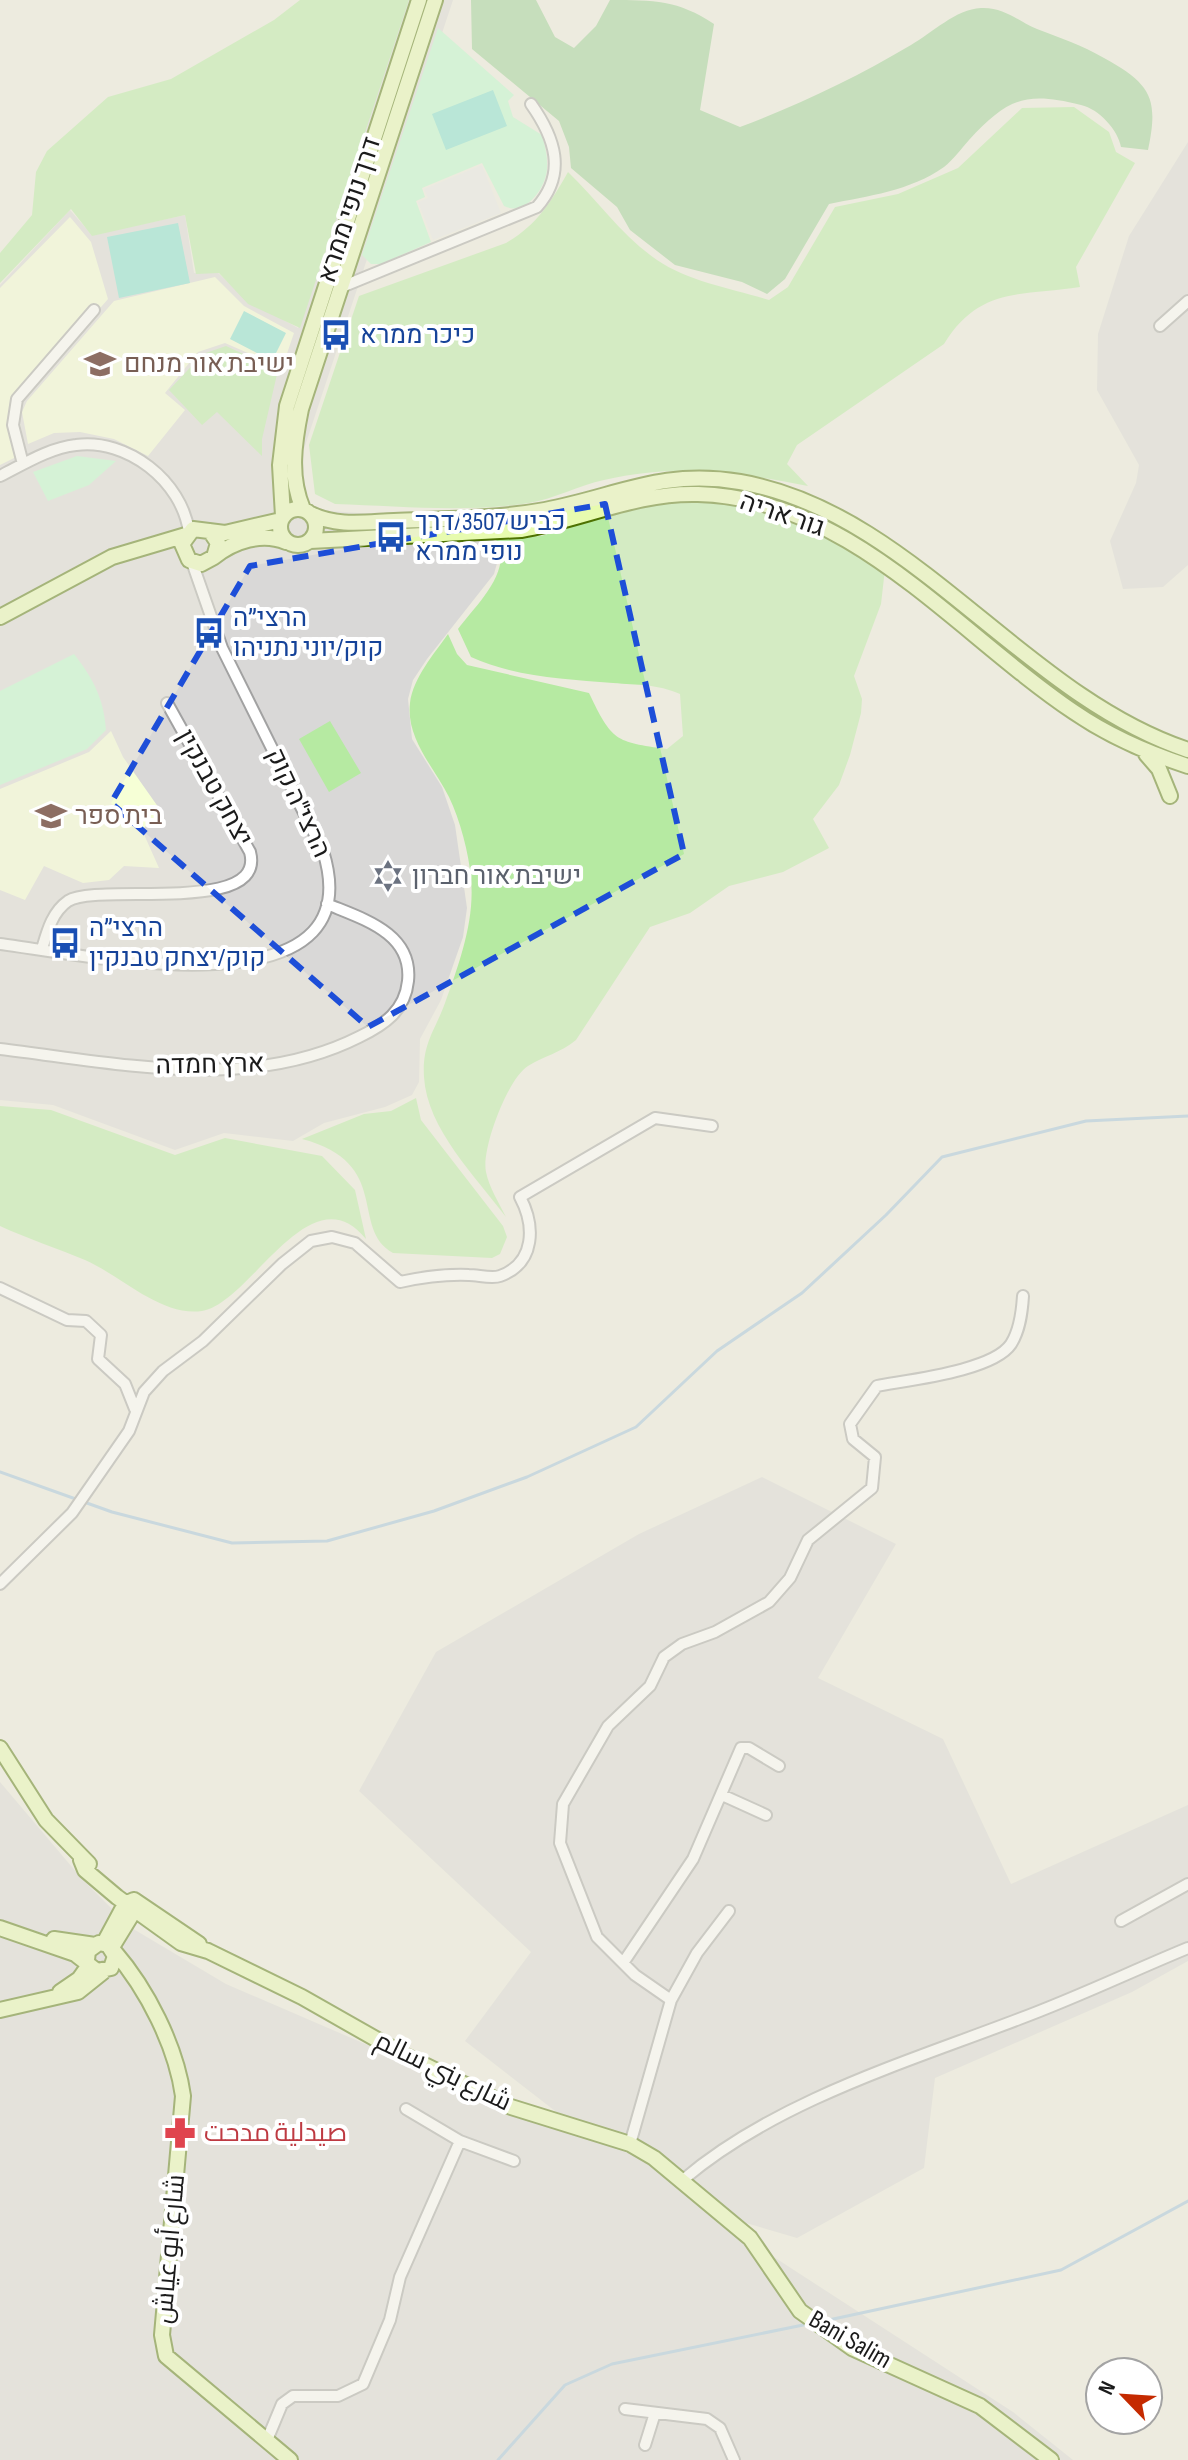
<svg xmlns="http://www.w3.org/2000/svg" width="1188" height="2460" viewBox="0 0 1188 2460" font-family="'Sofia Sans Condensed',Cairo,Heebo,sans-serif">
<style>
.residential{fill:#d9d8d7}
.education{fill:#f6ffd6}
.grass{fill:#b6eaa2}
.forest{fill:#97ce92}
.park{fill:#b9facc}
.pitch{fill:#7adfce}
.parking{fill:#e7e7e7}
.lines{fill:none;stroke-linecap:round;stroke-linejoin:round}
.stream{stroke:#9ec1dd;stroke-width:3}
.street-casing{stroke:#a2a2a2;stroke-width:14}
.secondary-casing{stroke:#4e7202;stroke-width:18}
.street{stroke:#fff;stroke-width:10}
.secondary{stroke:#e7fbaf;stroke-width:14}
.marked{fill:none;stroke:#1d4ed8;stroke-width:6;stroke-dasharray:16 10;stroke-linejoin:round}
.labels{text-anchor:middle;dominant-baseline:central;stroke-width:8;stroke-linejoin:round;paint-order:stroke}
.street-label{font-size:26px;fill:#1b1b1b;stroke:#fff}
.transit-label{font-size:26px;fill:#164399;stroke:#fff;text-anchor:start}
.education-label{font-size:26px;fill:#785e54;stroke:#fff;text-anchor:start}
.worship-label{font-size:26px;fill:#5b616d;stroke:#fff;text-anchor:start}
.health-label{font-size:26px;fill:#be3a42;stroke:#fff;text-anchor:start}
</style>
<rect width="100%" height="100%" fill="#edebdf"/>
<path class="residential" d="M 405,0 L 453,0 L 302,455 L 302,492 L 312,506 L 330,511 L 374,514 L 468,510 L 495,542 L 499,556 L 494,574 L 427,659 L 413,680 L 408,699 L 412,739 L 442,787 L 455,825 L 467,908 L 463,937 L 441,1000 L 420,1039 L 419,1082 L 412,1095 L 385,1107 L 324,1123 L 293,1141 L 224,1133 L 175,1150 L 53,1105 L 0,1100 L 0,285 L 70,210 L 92,235 L 185,215 L 194,273 L 216,271 L 246,299 L 298,328 Z
M 1188,142 L 1188,565 L 1163,587 L 1123,589 L 1110,541 L 1136,483 L 1139,465 L 1097,390 L 1098,334 L 1129,236 Z
M 762,1477 L 896,1544 L 818,1678 L 943,1739 L 1011,1884 L 1188,1805 L 1188,1961 L 1132,1992 L 935,2078 L 924,2168 L 797,2238 L 746,2223 L 691,2191 L 763,2250 L 1013,2412 L 1073,2460 L 0,2460 L 0,1782 L 83,1880 L 130,1927 L 226,1984 L 407,2062 L 568,2121 L 465,2041 L 531,1952 L 359,1791 L 436,1652 L 639,1534 Z"/>
<path class="education" d="M 70,217 L 91,242 L 108,299 L 22,398 L 18,414 L 26,452 L 0,465 L 0,288 Z
M 215,277 L 244,306 L 294,333 L 282,368 L 225,343 L 198,352 L 165,393 L 185,410 L 148,456 L 114,439 L 80,432 L 54,433 L 28,444 L 22,412 L 27,401 L 114,301 Z
M 111,731 L 123,757 L 161,811 L 142,830 L 159,868 L 124,866 L 109,880 L 83,883 L 44,866 L 25,900 L 0,890 L 0,789 L 89,752 Z"/>
<path class="grass" d="M 300,0 L 409,0 L 300,328 L 248,304 L 219,273 L 196,274 L 185,215 L 92,236 L 71,209 L 0,283 L 0,253 L 32,215 L 36,172 L 47,151 L 108,97 L 171,79 L 274,20 Z
M 1074,107 L 1109,132 L 1116,152 L 1135,163 L 1076,267 L 1080,287 C 1020,296 979,287 944,344 L 797,445 L 787,464 L 808,486 C 735,472 678,463 604,480 C 579,485 554,499 529,503 C 465,513 399,506 335,504 L 315,494 L 309,445 L 359,296 L 506,243 C 537,225 551,202 568,172 C 598,201 622,236 657,260 C 687,281 733,289 769,300 L 788,287 L 835,207 L 898,194 L 958,168 L 1022,108 Z
M 226,346 L 278,370 L 262,439 L 262,456 L 217,412 L 202,425 L 169,390 L 203,354 Z
M 703,499 L 744,505 L 806,524 L 885,569 L 881,604 L 854,676 L 862,699 L 861,713 L 850,755 L 839,785 L 813,819 L 829,848 L 783,872 L 729,886 L 690,913 L 650,927 L 576,1040 C 560,1053 544,1056 528,1066 C 508,1078 481,1149 486,1172 C 489,1187 499,1203 506,1217 C 476,1177 427,1129 424,1077 C 422,1043 435,1031 445,1003 C 459,964 475,921 471,879 C 469,853 460,820 449,797 C 434,767 406,739 410,703 C 413,678 434,654 448,634 L 457,654 L 467,665 L 589,693 C 612,741 615,742 667,749 L 683,736 L 680,694 C 657,684 638,685 613,683 C 565,679 515,677 471,657 L 458,629 C 475,606 516,569 495,538 L 541,536 L 640,506 Z
M 330,721 L 361,773 L 329,792 L 299,739 Z
M 416,1098 L 421,1120 L 503,1226 L 507,1237 L 500,1254 L 492,1258 L 393,1253 C 349,1228 393,1163 302,1139 L 364,1114 L 391,1111 Z
M 0,1106 L 51,1110 L 175,1155 L 225,1138 L 322,1156 L 355,1190 L 366,1239 C 310,1170 251,1303 202,1311 C 161,1317 120,1275 85,1260 C 57,1248 28,1239 0,1226 Z"/>
<path class="forest" d="M 471,0 L 536,0 L 555,37 L 574,48 L 596,26 L 610,0 C 654,0 678,0 714,24 L 700,110 L 740,127 C 799,105 857,77 911,45 C 932,33 956,9 981,8 C 1005,7 1017,21 1037,29 C 1060,38 1082,45 1104,58 C 1151,84 1159,98 1148,150 L 1121,147 C 1118,130 1099,109 1081,105 C 1026,91 1008,98 969,140 C 961,149 953,160 944,167 C 910,191 868,196 829,204 L 785,279 L 767,294 L 742,282 L 675,265 L 630,230 L 617,207 L 571,168 L 569,147 L 559,121 L 472,49 Z"/>
<path class="park" d="M 438,28 L 514,95 L 508,101 L 513,117 L 542,135 C 545,146 548,157 547,169 C 546,188 525,217 504,206 L 482,163 L 422,188 L 425,197 L 416,201 L 431,242 L 381,264 L 371,264 L 362,255 Z
M 77,456 L 116,461 L 89,485 L 48,501 L 33,472 Z
M 74,654 C 93,678 104,699 106,730 L 87,749 L 0,785 L 0,691 Z"/>
<path class="pitch" d="M 493,90 L 507,126 L 446,150 L 432,114 Z
M 178,223 L 190,283 L 119,298 L 107,237 Z
M 244,311 L 286,333 L 272,361 L 230,339 Z"/>
<path class="parking" d="M 482,165 L 501,213 L 433,240 L 418,202 L 428,198 L 424,189 Z"/>
<g class="lines">
<path class="stream" d="M 0,1472 L 112,1512 L 232,1543 L 327,1541 L 434,1511 L 527,1477 L 636,1427 L 717,1351 L 802,1293 L 886,1215 L 942,1157 L 1086,1121 L 1188,1116
M 824,2321 L 1061,2270 L 1188,2201
M 498,2460 L 565,2385 L 612,2364 L 808,2324"/>
<defs>
<path id="street" d="M 344,286 L 537,207 C 567,173 555,138 531,104
M 1160,326 L 1188,301
M 23,464 L 13,425 L 17,399 L 94,310
M 0,476 C 24,464 49,448 76,445 C 127,438 182,481 189,532
M 0,944 C 81,954 376,1019 323,851 L 222,648 L 192,562
M 42,949 C 47,932 52,912 68,901 C 98,882 267,916 250,852 L 167,703
M 0,1049 C 118,1063 248,1093 359,1037 C 384,1025 405,1011 408,981 C 413,933 363,919 327,904
M 0,1288 L 67,1320 L 86,1321 L 101,1335 L 98,1359 L 125,1384 L 135,1409
M 0,1584 L 72,1513 L 129,1431 L 144,1392 L 163,1371 L 203,1341 L 282,1264 L 311,1241 L 332,1237 L 355,1243 L 400,1282 C 423,1277 445,1274 469,1275 C 478,1275 492,1279 500,1276 C 536,1263 535,1225 520,1197 L 655,1118 L 712,1126
M 722,1795 L 766,1815
M 1121,1921 L 1188,1884
M 623,1963 L 693,1859 L 741,1748 L 749,1748 L 779,1766
M 671,2000 L 635,1975 L 597,1937 L 560,1843 L 563,1804 L 608,1726 L 650,1686 L 664,1657 L 682,1644 L 715,1632 L 769,1602 L 790,1578 L 808,1540 L 872,1488 L 875,1457 L 853,1439 L 850,1424 L 877,1386 C 908,1380 993,1371 1011,1344 C 1020,1330 1022,1312 1023,1296
M 406,2109 L 460,2141
M 630,2144 L 671,2000 L 697,1953 L 729,1911
M 684,2179 C 776,2101 907,2062 1019,2019 C 1076,1998 1132,1971 1188,1948
M 625,2409 L 707,2419 L 720,2428 L 734,2460
M 267,2440 L 282,2404 L 293,2396 L 338,2396 L 363,2384 L 390,2320 L 400,2277 L 460,2141 L 514,2161
M 645,2445 L 655,2413"/>
<path id="secondary" d="M280 527a18 18 0 1 1 36 0a18 18 0 1 1-36 0Z
M 303,509 C 289,477 294,443 301,409 L 435,0
M 311,514 C 337,527 366,522 394,521 C 444,519 495,519 545,510 C 618,496 661,469 740,482 C 911,511 1022,695 1188,750
M 283,516 L 280,465 L 287,406 L 419,0
M 210,531 L 218,543 L 214,557 L 201,564 L 189,560 L 182,544 L 193,529 L 225,533 L 281,520
M 310,541 L 521,530 C 581,520 637,492 698,494 C 851,498 956,633 1074,712 C 1109,736 1148,753 1188,766
M 214,557 C 234,541 262,532 286,542
M 0,617 L 112,557 L 186,535
M 1146,754 L 1159,769 L 1170,796
M 0,1748 L 46,1820 L 89,1864
M 81,1860 L 85,1870 L 117,1897 L 181,1943 L 208,1951 L 302,1997 L 404,2055 L 511,2107 L 630,2144 L 654,2158 L 750,2238 L 800,2311 L 852,2348 L 980,2406 L 1051,2460
M 134,1900 L 199,1944
M 0,1928 L 75,1954 L 97,1971 L 111,1968 L 115,1956 L 108,1945 L 99,1943 L 88,1951 L 87,1960
M 54,1939 L 95,1945
M 104,1943 L 125,1904 L 134,1900
M 112,1947 L 134,1911 L 134,1904
M 114,1951 C 147,1989 176,2046 183,2096 L 162,2335 L 166,2356 L 290,2460
M 60,1992 L 79,1979 L 89,1965
M 0,2010 L 78,1992 L 103,1972"/>
</defs>
<use href="#street" class="street-casing"/>
<use href="#secondary" class="secondary-casing"/>
<use href="#street" class="street"/>
<use href="#secondary" class="secondary"/>
</g>
<path d="M0 0H1188V2460H0ZM 605,504 L 684,854 L 368,1027 L 111,803 L 250,566 Z" fill="#edebdf" fill-opacity=".55" fill-rule="evenodd"/>
<path class="marked" d="M 605,504 L 684,854 L 368,1027 L 111,803 L 250,566 Z"/>
<defs>
<symbol id="bus-bare" viewBox="-9 -9 18 18"><path d="M-5-6H5V4H4V6H2V4H-2V6H-4V4H-5ZM-3.5-4V0h7V-4ZM-3.5 1.2v1.5H-2V1.2ZM2 1.2v1.5H3.5V1.2Z" fill="#1a4fb4" stroke="#fff" stroke-width="2.5" paint-order="stroke"/></symbol>
<symbol id="school-bare" viewBox="-9 -9 18 18"><path d="M0-5L7-2L0 1L-7-2ZM-4 1L0 2.5L4 1V4Q0 6-4 4Z" fill="#8d6e63" stroke="#fff" stroke-width="2.5" paint-order="stroke"/></symbol>
<symbol id="synagogue-bare" viewBox="-9 -9 18 18"><path d="M0-6.5L5.6 3.2H-5.6ZM0 6.5L5.6-3.2H-5.6Z" fill="#6b7280" stroke="#fff" stroke-width="2.5" paint-order="stroke"/></symbol>
<symbol id="pharmacy-bare" viewBox="-9 -9 18 18"><path d="M-2-6h4v4h4v4h-4v4h-4v-4h-4v-4h4Z" fill="#e0444e" stroke="#fff" stroke-width="2.5" paint-order="stroke"/></symbol>
</defs>
<g fill-rule="evenodd">
<use href="#bus-bare" x="314" y="313" width="44" height="44"/>
<use href="#school-bare" x="78" y="342" width="44" height="44"/>
<use href="#bus-bare" x="369" y="515" width="44" height="44"/>
<use href="#bus-bare" x="187" y="611" width="44" height="44"/>
<use href="#school-bare" x="29" y="794" width="44" height="44"/>
<use href="#synagogue-bare" x="366" y="854" width="44" height="44"/>
<use href="#bus-bare" x="43" y="921" width="44" height="44"/>
<use href="#pharmacy-bare" x="158" y="2111" width="44" height="44"/>
</g>
<g class="labels">
<g class="street-label">
<text transform="translate(350 210) rotate(-72)">דרך נופי ממרא</text>
<text transform="translate(782 515) rotate(19)">גור אריה</text>
<text transform="translate(214 788) rotate(61)">יצחק טבנקין</text>
<text transform="translate(298 803) rotate(65)">הרצי"ה קוק</text>
<text transform="translate(210 1065) rotate(-1)">ארץ חמדה</text>
<text transform="translate(443 2072) rotate(26)">شارع بني سالم</text>
<text transform="translate(170 2249) rotate(-85)">شارع أبو عياش</text>
<text transform="translate(850 2340) rotate(30)">Bani Salim</text>
</g>
<g class="transit-label">
<text x="360" y="335">כיכר ממרא</text>
<text x="415" y="522">כביש 3507/דרך<tspan x="415" dy="30">נופי ממרא</tspan></text>
<text x="233" y="618">הרצי״ה<tspan x="233" dy="30">קוק/יוני נתניהו</tspan></text>
<text x="89" y="928">הרצי״ה<tspan x="89" dy="30">קוק/יצחק טבנקין</tspan></text>
</g>
<g class="education-label">
<text x="124" y="364">ישיבת אור מנחם</text>
<text x="75" y="816">בית ספר</text>
</g>
<g class="worship-label">
<text x="412" y="876">ישיבת אור חברון</text>
</g>
<g class="health-label">
<text x="204" y="2133">صيدلية مدحت</text>
</g>
</g>
<g transform="translate(1124 2396) rotate(295)"><circle r="38" fill="#ffffff" stroke="#a4a4a4" stroke-width="2"/>
<path d="M0-6L14 30L0 20L-14 30Z" fill="#c52a00"/>
<text y="-12" font-size="22" font-weight="bold" text-anchor="middle" fill="#1b1b1b">N</text>
</g>
</svg>
